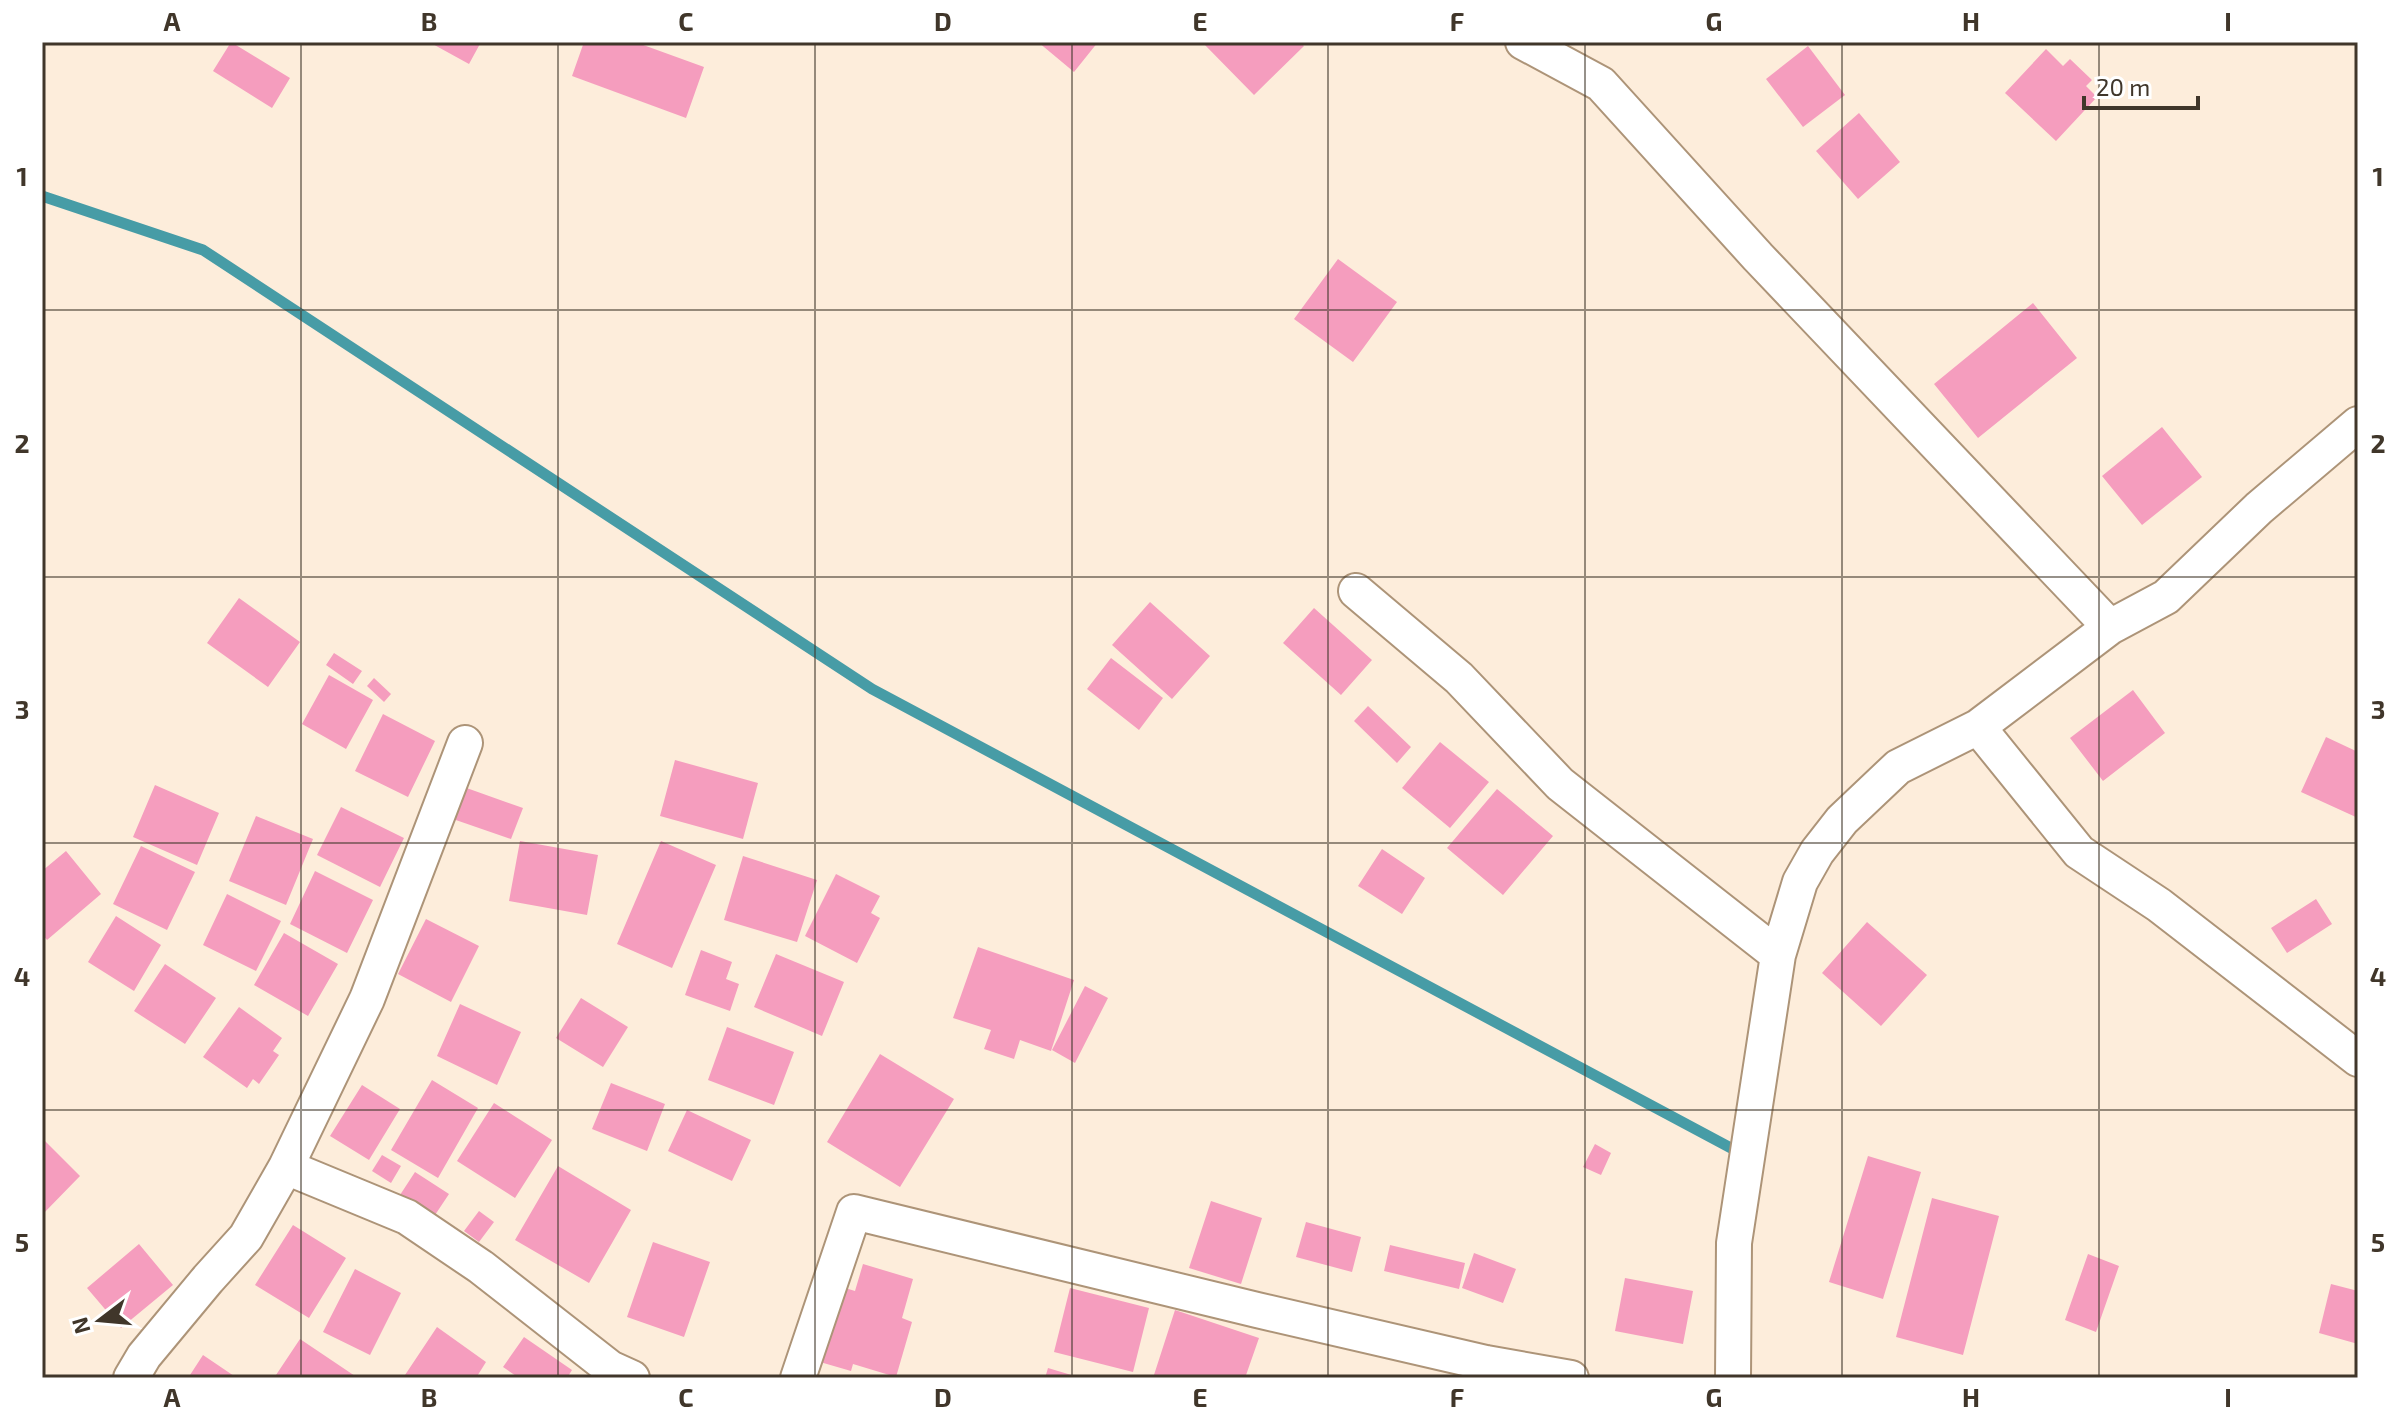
<svg xmlns="http://www.w3.org/2000/svg" width="2400" height="1420" viewBox="0 0 2400 1420" font-family="'Exo 2',sans-serif">
<style>
.lines{fill:none;stroke-linecap:round;stroke-linejoin:round}
.stream{stroke:#479ca6;stroke-width:11}
.building{fill:#f59dbe}
.minor-casing{stroke:#ad9478;stroke-width:38}
.minor{stroke:#fff;stroke-width:34}
.grid{fill:none;stroke:#40362a;stroke-width:2;stroke-opacity:0.55}
.neatline{fill:none;stroke:#40362a;stroke-width:3}
.grid-label{font-size:26px;text-anchor:middle;font-weight:bold;fill:#40362a}
</style>
<rect width="100%" height="100%" fill="#fdeddb"/>
<g class="lines">
<path class="stream" d="M 42,196 L 203,250 L 872,689 L 1744,1155"/>
</g>
<path class="building" d="M 231,42 L 290,78 L 272,108 L 213,71 Z
M 429,42 L 481,42 L 469,64 Z
M 584,42 L 635,42 L 704,67 L 686,118 L 572,76 Z
M 1038,42 L 1098,42 L 1074,72 Z
M 1202,42 L 1300,42 L 1304,46 L 1254,95 Z
M 1808,46 L 1845,95 L 1803,127 L 1766,79 Z
M 2046,49 L 2063,66 L 2070,59 L 2092,80 L 2086,86 L 2097,97 L 2056,141 L 2005,93 Z
M 1859,113 L 1900,162 L 1858,199 L 1816,151 Z
M 1338,259 L 1397,302 L 1353,362 L 1294,319 Z
M 2033,303 L 2077,358 L 1978,438 L 1934,384 Z
M 2162,427 L 2202,477 L 2142,525 L 2102,476 Z
M 239,598 L 300,642 L 268,687 L 207,643 Z
M 1150,602 L 1210,656 L 1172,699 L 1112,645 Z
M 1314,608 L 1372,660 L 1341,695 L 1283,643 Z
M 334,653 L 362,671 L 353,684 L 326,665 Z
M 1111,658 L 1163,698 L 1139,730 L 1087,689 Z
M 329,675 L 373,700 L 346,749 L 302,724 Z
M 374,678 L 391,694 L 384,702 L 367,686 Z
M 2133,690 L 2165,733 L 2103,781 L 2070,738 Z
M 1368,706 L 1411,747 L 1397,763 L 1354,721 Z
M 383,714 L 435,741 L 408,797 L 355,771 Z
M 2326,737 L 2358,752 L 2358,818 L 2301,792 Z
M 1440,742 L 1489,782 L 1450,828 L 1402,788 Z
M 675,760 L 758,783 L 743,839 L 660,816 Z
M 155,785 L 219,813 L 197,865 L 133,837 Z
M 461,786 L 523,808 L 511,839 L 450,818 Z
M 1497,789 L 1553,836 L 1503,895 L 1447,848 Z
M 341,807 L 404,838 L 380,887 L 317,855 Z
M 256,816 L 313,839 L 286,905 L 229,881 Z
M 520,841 L 598,855 L 587,915 L 509,901 Z
M 661,841 L 716,865 L 672,968 L 617,944 Z
M 141,846 L 195,872 L 167,930 L 113,904 Z
M 1382,849 L 1425,878 L 1402,914 L 1358,886 Z
M 66,851 L 101,894 L 47,940 L 42,934 L 42,871 Z
M 743,856 L 817,880 L 797,942 L 724,920 Z
M 315,871 L 373,900 L 347,953 L 290,924 Z
M 836,874 L 880,896 L 871,913 L 880,918 L 857,963 L 805,936 Z
M 227,894 L 281,921 L 256,971 L 203,945 Z
M 2316,899 L 2332,924 L 2287,953 L 2271,928 Z
M 116,916 L 161,945 L 134,991 L 88,962 Z
M 426,919 L 479,946 L 451,1002 L 398,974 Z
M 1867,922 L 1927,975 L 1881,1026 L 1822,973 Z
M 284,933 L 338,964 L 308,1016 L 254,985 Z
M 978,947 L 1074,980 L 1051,1051 L 1020,1040 L 1014,1059 L 984,1049 L 991,1030 L 953,1018 Z
M 701,950 L 732,962 L 726,979 L 739,984 L 730,1011 L 685,995 Z
M 776,954 L 844,982 L 822,1036 L 754,1007 Z
M 165,964 L 216,998 L 185,1044 L 134,1011 Z
M 1085,986 L 1108,998 L 1075,1063 L 1052,1050 Z
M 581,998 L 628,1027 L 603,1067 L 556,1038 Z
M 460,1004 L 521,1032 L 497,1085 L 437,1056 Z
M 239,1007 L 282,1038 L 273,1051 L 279,1055 L 259,1084 L 253,1079 L 247,1088 L 203,1057 Z
M 727,1027 L 794,1052 L 774,1105 L 708,1080 Z
M 880,1054 L 954,1099 L 900,1187 L 827,1142 Z
M 432,1080 L 478,1108 L 438,1178 L 391,1150 Z
M 611,1083 L 665,1104 L 647,1151 L 592,1129 Z
M 362,1085 L 400,1109 L 369,1160 L 330,1136 Z
M 494,1103 L 552,1140 L 515,1198 L 457,1161 Z
M 687,1110 L 751,1140 L 732,1181 L 668,1151 Z
M 42,1138 L 80,1176 L 42,1215 Z
M 1595,1144 L 1611,1153 L 1601,1175 L 1583,1167 Z
M 382,1155 L 401,1166 L 391,1183 L 372,1171 Z
M 1868,1156 L 1921,1172 L 1883,1299 L 1829,1282 Z
M 558,1166 L 631,1210 L 589,1283 L 515,1240 Z
M 415,1172 L 449,1194 L 433,1218 L 400,1195 Z
M 1932,1198 L 1999,1216 L 1963,1355 L 1896,1337 Z
M 1211,1201 L 1262,1218 L 1241,1284 L 1189,1268 Z
M 479,1211 L 494,1222 L 479,1242 L 464,1231 Z
M 1306,1222 L 1361,1237 L 1352,1272 L 1296,1257 Z
M 293,1225 L 346,1258 L 309,1318 L 255,1285 Z
M 653,1242 L 710,1262 L 684,1337 L 627,1317 Z
M 139,1244 L 173,1285 L 121,1328 L 87,1288 Z
M 1390,1245 L 1465,1263 L 1459,1289 L 1384,1271 Z
M 1474,1253 L 1516,1269 L 1503,1303 L 1462,1288 Z
M 2088,1254 L 2119,1266 L 2096,1332 L 2065,1320 Z
M 863,1264 L 913,1279 L 902,1318 L 912,1322 L 896,1377 L 853,1364 L 851,1371 L 820,1362 L 842,1287 L 855,1291 Z
M 355,1269 L 401,1293 L 370,1355 L 323,1332 Z
M 1625,1278 L 1693,1291 L 1683,1344 L 1615,1331 Z
M 2331,1284 L 2358,1291 L 2358,1344 L 2319,1333 Z
M 1070,1288 L 1149,1308 L 1133,1372 L 1054,1352 Z
M 1175,1310 L 1259,1338 L 1245,1378 L 1153,1378 Z
M 437,1327 L 486,1362 L 476,1378 L 403,1378 Z
M 524,1337 L 572,1370 L 567,1378 L 519,1378 L 503,1367 Z
M 300,1339 L 358,1378 L 274,1378 Z
M 203,1355 L 237,1378 L 195,1378 L 190,1375 Z
M 1048,1368 L 1078,1377 L 1078,1378 L 1045,1378 Z"/>
<g class="lines">
<defs>
<path id="minor" d="M 1523,42 L 1601,84 L 1758,257 L 2110,627
M 1356,591 L 1459,678 L 1560,784 L 1778,955
M 1978,727 L 2079,852 L 2159,905 L 2358,1059
M 286,1167 L 367,999 L 465,743
M 131,1378 L 144,1356 L 208,1279 L 246,1237 L 286,1167 L 407,1217 L 481,1267 L 610,1368 L 632,1378
M 798,1378 L 854,1212 L 1257,1310 L 1486,1363 L 1571,1378
M 1733,1378 L 1734,1243 L 1778,955 L 1800,882 L 1817,852 L 1842,820 L 1898,767 L 1978,727 L 2110,627 L 2166,597 L 2259,508 L 2358,424"/>
</defs>
<use href="#minor" class="minor-casing"/>
<use href="#minor" class="minor"/>
</g>
<path class="grid" d="M 301,42 L 301,1378M 558,42 L 558,1378M 815,42 L 815,1378M 1072,42 L 1072,1378M 1328,42 L 1328,1378M 1585,42 L 1585,1378M 1842,42 L 1842,1378M 2099,42 L 2099,1378M 42,310 L 2358,310M 42,577 L 2358,577M 42,843 L 2358,843M 42,1110 L 2358,1110"/>
<rect width="2400" height="1420" fill="none" stroke="#ffffff" stroke-width="88"/>
<g transform="translate(100 1320) rotate(254)" stroke="#ffffff" stroke-width="6" paint-order="stroke">
<path d="M0-6L14 30L0 20L-14 30Z" fill="#40362a"/>
<text y="-12" font-size="22" font-weight="bold" text-anchor="middle" fill="#40362a">N</text>
</g>
<path d="M2084 96v12h114v-12" fill="none" stroke="#40362a" stroke-width="4"/>
<text x="2096" y="96" font-size="24" fill="#40362a" stroke="#ffffff" stroke-width="6" paint-order="stroke">20 m</text>
<rect x="44" y="44" width="2312" height="1332" class="neatline"/>
<g class="grid-label">
<text x="172" y="31">A</text>
<text x="429" y="31">B</text>
<text x="686" y="31">C</text>
<text x="943" y="31">D</text>
<text x="1200" y="31">E</text>
<text x="1457" y="31">F</text>
<text x="1714" y="31">G</text>
<text x="1971" y="31">H</text>
<text x="2228" y="31">I</text>
<text x="22" y="186">1</text>
<text x="2378" y="186">1</text>
<text x="22" y="453">2</text>
<text x="2378" y="453">2</text>
<text x="22" y="719">3</text>
<text x="2378" y="719">3</text>
<text x="22" y="986">4</text>
<text x="2378" y="986">4</text>
<text x="22" y="1252">5</text>
<text x="2378" y="1252">5</text>
<text x="172" y="1407">A</text>
<text x="429" y="1407">B</text>
<text x="686" y="1407">C</text>
<text x="943" y="1407">D</text>
<text x="1200" y="1407">E</text>
<text x="1457" y="1407">F</text>
<text x="1714" y="1407">G</text>
<text x="1971" y="1407">H</text>
<text x="2228" y="1407">I</text>
</g>
</svg>
